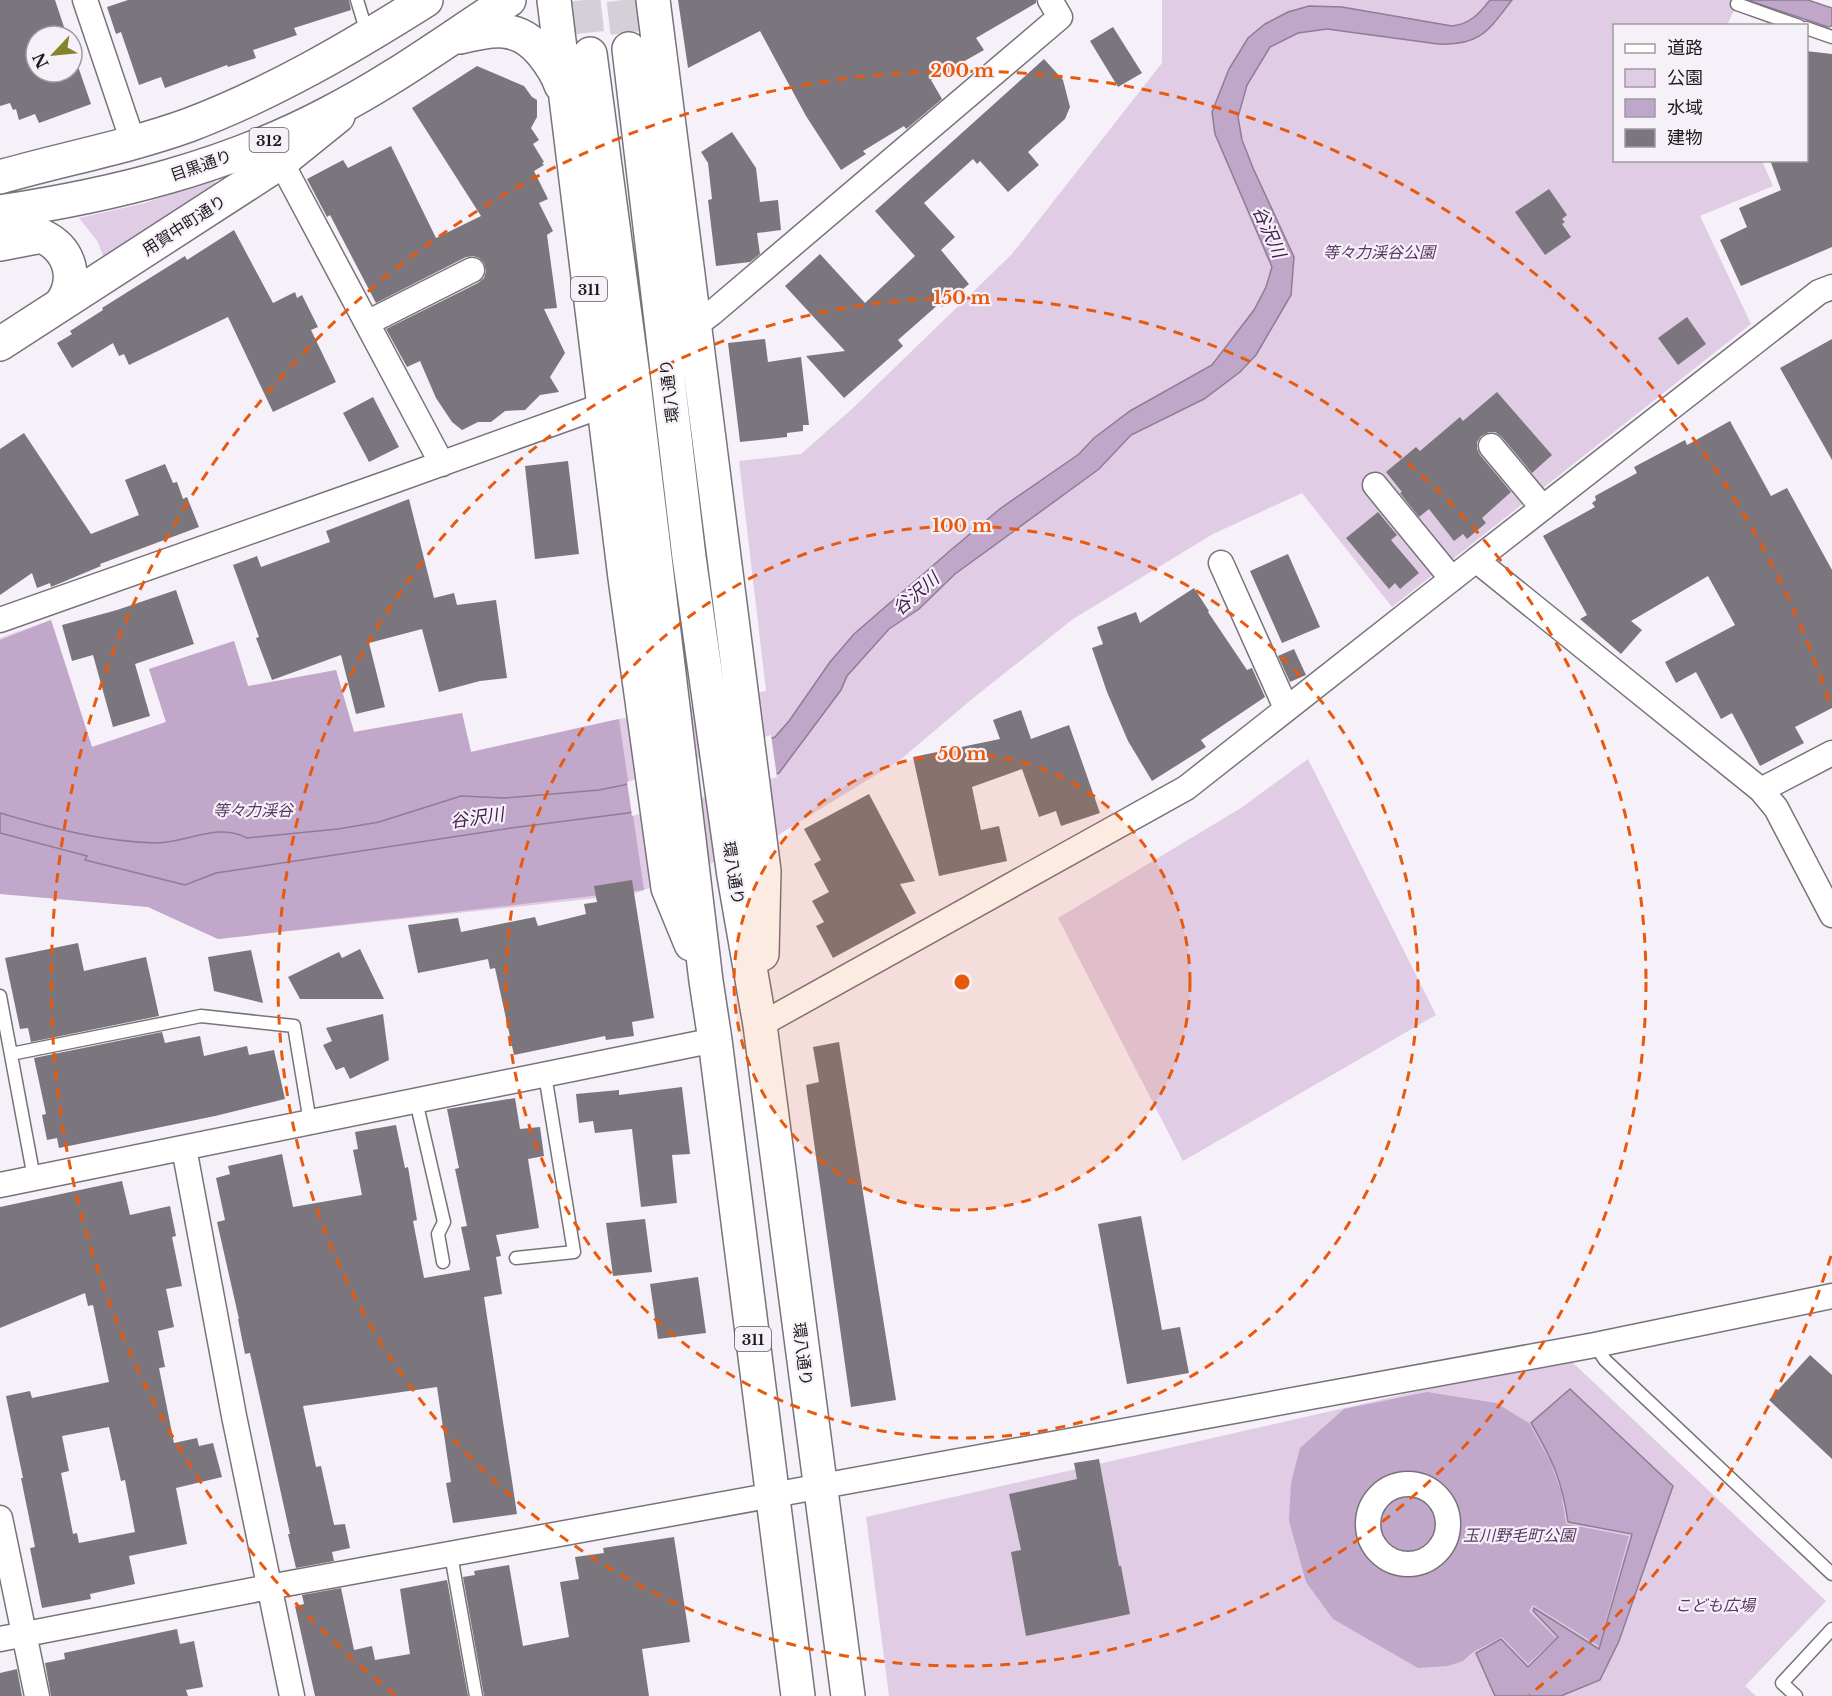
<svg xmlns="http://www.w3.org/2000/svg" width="1832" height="1696" viewBox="0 0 1832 1696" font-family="'Libre Baskerville','Noto Sans JP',serif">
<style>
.green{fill:#e0cde5}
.forest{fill:#c1a7ca}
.water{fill:#c0a6c9;stroke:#8f7c95;stroke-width:1.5}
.pier{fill:#f6f0f8}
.building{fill:#7b767d;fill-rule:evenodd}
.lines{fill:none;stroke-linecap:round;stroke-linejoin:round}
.primary-tunnel{stroke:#d5d0d7;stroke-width:33;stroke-dasharray:33 16;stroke-linecap:butt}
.lane-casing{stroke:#78737a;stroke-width:15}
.street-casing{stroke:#78737a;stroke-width:27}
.secondary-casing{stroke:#78737a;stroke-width:36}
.primary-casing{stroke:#78737a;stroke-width:36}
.lane{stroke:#fff;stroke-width:12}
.street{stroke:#fff;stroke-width:24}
.secondary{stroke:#fff;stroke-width:33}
.primary{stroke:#fff;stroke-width:33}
.ring{fill:none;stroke:#e8590c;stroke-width:3;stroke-dasharray:10 8}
.labels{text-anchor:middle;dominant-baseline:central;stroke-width:4.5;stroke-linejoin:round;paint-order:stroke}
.shield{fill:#f6f0f8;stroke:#5e5b5f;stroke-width:1.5}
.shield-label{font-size:15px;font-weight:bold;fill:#1d1b1d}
.street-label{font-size:16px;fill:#1d1b1d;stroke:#f6f0f8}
.park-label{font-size:16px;font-style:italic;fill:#5a3664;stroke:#f6f0f8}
.water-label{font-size:18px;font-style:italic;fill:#401e4a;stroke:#f6f0f8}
.centre{fill:#e8590c;stroke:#f6f0f8;stroke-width:3}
.ring-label{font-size:18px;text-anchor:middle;font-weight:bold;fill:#e8590c;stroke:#f6f0f8;stroke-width:4.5;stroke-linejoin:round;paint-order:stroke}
</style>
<rect width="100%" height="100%" fill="#f6f0f8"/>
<path class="green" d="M 1162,0 L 1739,0 L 1727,25 L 1614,26 L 1614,160 L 1762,161 L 1773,186 L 1700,216 L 1751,324 L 1392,607 L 1302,493 L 1213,534 L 1073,619 L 972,699 L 900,760 L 770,840 L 634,894 L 218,939 L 148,907 L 0,891 L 0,638 L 51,620 L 92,747 L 166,722 L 149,669 L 234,641 L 250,693 L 336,670 L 354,732 L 462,713 L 471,752 L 609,721 L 766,691 L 739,461 L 801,454 L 853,408 L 1012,254 L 1162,63 Z
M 213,180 L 217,184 L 104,259 L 98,242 L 79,218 L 145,203 Z
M 1308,759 L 1436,1015 L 1183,1161 L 1058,918 L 1241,808 Z
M 1570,1360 L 1826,1601 L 1745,1686 L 1756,1696 L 889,1696 L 866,1517 L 1441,1386 Z"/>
<path class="forest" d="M 51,620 L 92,747 L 166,722 L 149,669 L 234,641 L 248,686 L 336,670 L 354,732 L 462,713 L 471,752 L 619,719 L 644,890 L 218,939 L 148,907 L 0,894 L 0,640 Z
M 1427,1392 L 1496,1403 L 1529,1423 L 1550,1461 L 1561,1491 L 1566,1524 L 1629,1536 L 1599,1646 L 1533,1605 L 1529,1611 L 1556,1638 L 1528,1664 L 1502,1637 L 1473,1652 L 1463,1661 L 1448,1666 L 1418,1668 L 1333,1619 L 1306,1582 L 1289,1521 L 1291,1483 L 1300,1448 L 1344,1409 Z"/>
<path class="water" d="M 1490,0 L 1512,0 C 1488,31 1480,46 1438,44 L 1327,29 L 1298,33 L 1270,47 L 1247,85 L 1238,117 L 1242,140 L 1253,168 L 1294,257 L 1291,295 L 1256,355 L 1240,372 L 1204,399 L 1131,435 L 1099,469 L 955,574 L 919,609 L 889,629 L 847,676 L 841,690 L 779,773 L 628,813 L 511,828 L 216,873 L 185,885 L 85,860 L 87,856 L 0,833 L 0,813 C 51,828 104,842 157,843 C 186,843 218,822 247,838 L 338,829 L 379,822 L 461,796 L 504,798 L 599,790 L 624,785 L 775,737 L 789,721 L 830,662 L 854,634 L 952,549 L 1001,508 L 1079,454 L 1094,438 L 1130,411 L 1212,365 L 1254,310 L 1266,287 L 1272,267 L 1215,134 L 1212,112 L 1229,69 L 1248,38 L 1265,24 L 1288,12 L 1309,6 L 1342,7 L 1452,26 C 1470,24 1479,14 1490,0 Z
M 1747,0 L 1808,0 L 1832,8 L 1832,26 L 1828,27 Z
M 1570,1389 L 1673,1486 L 1619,1641 L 1600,1680 L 1561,1696 L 1495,1696 L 1476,1653 L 1501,1639 L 1528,1667 L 1558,1637 L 1533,1611 L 1534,1608 L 1599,1649 L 1632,1534 L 1568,1522 C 1562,1480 1552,1459 1531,1423 Z"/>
<path class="pier" d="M 771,735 L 777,777 L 632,816 L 627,782 Z"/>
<path class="building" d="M 0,0 L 55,0 L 67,36 L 36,36 L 36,72 L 72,72 L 72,49 L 91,104 L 39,123 L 35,114 L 19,120 L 16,109 L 13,110 L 10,103 L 0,106 Z
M 128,0 L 349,0 L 351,10 L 294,28 L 297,35 L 253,50 L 256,58 L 228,67 L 227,65 L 165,88 L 161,77 L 139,85 L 121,32 L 116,34 L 107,7 Z
M 678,0 L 1036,0 L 1036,3 L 976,38 L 984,50 L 931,80 L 942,99 L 910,126 L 906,129 L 904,126 L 863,151 L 866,154 L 841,170 L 806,116 L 760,31 L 688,68 Z
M 1113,27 L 1142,73 L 1118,87 L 1090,41 Z
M 1806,51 L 1832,54 L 1832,247 L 1741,286 L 1720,240 L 1747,227 L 1739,208 L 1781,190 L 1770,160 L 1806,160 Z
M 1044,59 L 1063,80 L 1070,107 L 1065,119 L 1028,152 L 1039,165 L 1008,192 L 980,161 L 977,164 L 973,159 L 924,203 L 955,237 L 941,250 L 969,284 L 942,307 L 940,303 L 898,340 L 903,346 L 844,398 L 806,356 L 845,351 L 785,286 L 820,254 L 865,303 L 915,256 L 875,211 Z
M 477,66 L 524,86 L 532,97 L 537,100 L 537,117 L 531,128 L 539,140 L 533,144 L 544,162 L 542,163 L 544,165 L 534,171 L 548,199 L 539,203 L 553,231 L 547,235 L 557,308 L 544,309 L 565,353 L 550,377 L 559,392 L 540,395 L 525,410 L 505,411 L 491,422 L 478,422 L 462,430 L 452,422 L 436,398 L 420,361 L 407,367 L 386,329 L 478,283 L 484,278 L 486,271 L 484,263 L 479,258 L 473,256 L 466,257 L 376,303 L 330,215 L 327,217 L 307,179 L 343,160 L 348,168 L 391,146 L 436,238 L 481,216 L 412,108 Z
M 732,132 L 756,168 L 760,202 L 778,200 L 781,230 L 757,233 L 760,254 L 750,262 L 716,266 L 708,200 L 712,199 L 708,163 L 701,152 Z
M 1549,189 L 1567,215 L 1562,219 L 1565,222 L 1562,224 L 1571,237 L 1545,255 L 1515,212 Z
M 234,230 L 273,303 L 295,292 L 297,298 L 302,295 L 318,327 L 311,330 L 336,382 L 273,412 L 228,317 L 129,365 L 124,354 L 119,356 L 113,343 L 72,368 L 57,343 L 72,334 L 70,331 L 103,310 L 102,308 L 185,256 L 187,260 Z
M 1687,317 L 1706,344 L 1678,365 L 1658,338 Z
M 765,339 L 768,362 L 801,357 L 809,425 L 803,425 L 803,431 L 787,433 L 787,437 L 740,442 L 728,343 Z
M 1832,339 L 1832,460 L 1780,368 Z
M 1497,392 L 1552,455 L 1532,473 L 1501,436 L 1495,432 L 1489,432 L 1481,436 L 1477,442 L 1477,449 L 1480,455 L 1511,492 L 1482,518 L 1486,523 L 1467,539 L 1463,534 L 1454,541 L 1429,509 L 1419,517 L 1400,493 L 1402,492 L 1386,472 L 1416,447 L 1420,451 L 1460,417 L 1463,421 Z
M 373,397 L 399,447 L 369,462 L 343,413 Z
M 1730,421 L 1771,496 L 1787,488 L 1832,570 L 1832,708 L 1795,727 L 1804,743 L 1760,766 L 1732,713 L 1721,719 L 1696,672 L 1676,683 L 1665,662 L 1735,625 L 1708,576 L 1631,621 L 1642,630 L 1621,654 L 1580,619 L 1587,615 L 1543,536 L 1595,507 L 1592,503 L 1596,500 L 1595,496 L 1637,473 L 1634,467 L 1685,440 L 1687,445 Z
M 24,433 L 91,534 L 139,515 L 125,480 L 165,464 L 173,483 L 177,482 L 183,499 L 187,497 L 199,527 L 100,564 L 101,566 L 51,587 L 50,583 L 37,588 L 32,573 L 0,595 L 0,449 Z
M 568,461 L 579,554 L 535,559 L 525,466 Z
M 409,499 L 434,598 L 454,593 L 457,605 L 496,600 L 507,678 L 480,681 L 439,692 L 422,629 L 369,643 L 385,707 L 356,714 L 341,655 L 272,680 L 256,638 L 259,637 L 233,565 L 257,556 L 261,567 L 330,542 L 326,531 Z
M 1378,512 L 1397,535 L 1391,540 L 1419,573 L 1400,589 L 1395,583 L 1389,589 L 1346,538 Z
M 1288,554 L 1320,627 L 1282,643 L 1250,571 Z
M 1194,588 L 1209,611 L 1208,612 L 1247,670 L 1252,668 L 1265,697 L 1201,740 L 1206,747 L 1152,781 L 1128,741 L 1107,692 L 1092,648 L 1103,644 L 1097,627 L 1136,612 L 1140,623 Z
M 176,590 L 194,644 L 135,664 L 150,716 L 113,727 L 93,655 L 72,661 L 62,625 L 117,610 Z
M 1294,649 L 1306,675 L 1290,682 L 1278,656 Z
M 1021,710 L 1031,739 L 1069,725 L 1100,813 L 1061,826 L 1056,811 L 1039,817 L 1022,769 L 972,787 L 981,830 L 999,826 L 1007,861 L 939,876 L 913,757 L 1000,739 L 993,720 Z
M 869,794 L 915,881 L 900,884 L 916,913 L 833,958 L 816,926 L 824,922 L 812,901 L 829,892 L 814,864 L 821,860 L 804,829 Z
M 632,880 L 654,1018 L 632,1022 L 634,1036 L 606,1040 L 605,1036 L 514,1055 L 495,968 L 490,969 L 488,959 L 418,973 L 408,925 L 458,918 L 461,932 L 535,917 L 538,926 L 586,914 L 584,904 L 597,902 L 594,886 Z
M 78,943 L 84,971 L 146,957 L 159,1016 L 31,1042 L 28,1028 L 20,1029 L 5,958 Z
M 360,949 L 384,999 L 300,999 L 288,977 L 339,952 L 342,958 Z
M 251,950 L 263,1003 L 214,991 L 208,957 Z
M 383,1014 L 389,1060 L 350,1079 L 344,1067 L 336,1070 L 323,1045 L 332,1041 L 326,1028 Z
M 162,1032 L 165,1043 L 200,1036 L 204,1056 L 247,1046 L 249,1055 L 274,1050 L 285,1099 L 215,1116 L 59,1148 L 57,1138 L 47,1140 L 42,1115 L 46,1114 L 34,1058 Z
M 839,1042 L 896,1400 L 851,1407 L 806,1085 L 819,1082 L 813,1047 Z
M 682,1087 L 690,1154 L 672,1155 L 677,1203 L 641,1207 L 632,1129 L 595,1133 L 593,1121 L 579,1123 L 576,1094 L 619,1090 L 619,1095 Z
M 515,1098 L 520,1129 L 540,1127 L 544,1156 L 528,1159 L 539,1228 L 496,1235 L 501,1256 L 496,1257 L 502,1294 L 484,1297 L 517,1514 L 453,1523 L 446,1483 L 451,1482 L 437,1387 L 303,1406 L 316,1467 L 321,1466 L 334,1525 L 345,1524 L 350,1548 L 332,1552 L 334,1561 L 296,1568 L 288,1534 L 290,1534 L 250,1353 L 245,1354 L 238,1319 L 239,1319 L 217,1222 L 225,1220 L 216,1178 L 230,1174 L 228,1166 L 282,1154 L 293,1207 L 362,1195 L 353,1150 L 358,1149 L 355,1132 L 396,1125 L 405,1168 L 408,1167 L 417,1220 L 413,1221 L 424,1278 L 470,1270 L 461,1227 L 467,1226 L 455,1169 L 459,1168 L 447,1109 Z
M 122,1181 L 130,1215 L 170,1206 L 176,1236 L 172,1237 L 182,1286 L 166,1289 L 174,1327 L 158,1331 L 165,1367 L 159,1368 L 174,1443 L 197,1438 L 199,1446 L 213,1443 L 222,1477 L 176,1488 L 187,1544 L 129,1556 L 135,1584 L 90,1594 L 91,1599 L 42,1608 L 30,1548 L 35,1547 L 21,1478 L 23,1478 L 6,1396 L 30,1391 L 32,1398 L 109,1382 L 93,1305 L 88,1306 L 85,1293 L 0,1328 L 0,1207 ZM 109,1427 L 121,1481 L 125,1480 L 135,1532 L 79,1543 L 77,1533 L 73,1534 L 61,1473 L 69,1471 L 62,1436 Z
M 1141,1216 L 1162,1330 L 1180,1327 L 1189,1373 L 1127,1384 L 1098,1224 Z
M 645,1219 L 652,1272 L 613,1276 L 606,1223 Z
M 698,1277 L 706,1333 L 658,1339 L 650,1284 Z
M 1810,1355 L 1832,1375 L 1832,1459 L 1769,1400 Z
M 1099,1459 L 1119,1566 L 1121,1566 L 1130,1614 L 1026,1636 L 1011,1552 L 1021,1550 L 1009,1494 L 1077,1479 L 1074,1463 Z
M 674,1537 L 690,1642 L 642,1649 L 649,1696 L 484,1696 L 463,1577 L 475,1575 L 474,1571 L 509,1565 L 523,1646 L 569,1637 L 560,1582 L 579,1579 L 575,1557 L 604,1553 L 603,1548 Z
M 447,1580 L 468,1696 L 315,1696 L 295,1606 L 304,1604 L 302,1595 L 341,1588 L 354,1650 L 372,1646 L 375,1660 L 410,1654 L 400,1589 Z
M 177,1629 L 180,1644 L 194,1641 L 203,1687 L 186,1690 L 188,1696 L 51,1696 L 45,1663 L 65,1659 L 64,1653 Z
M 17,1669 L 22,1696 L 0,1696 L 0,1673 Z"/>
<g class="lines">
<path class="primary-tunnel" d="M 584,0 L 590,54
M 623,0 L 629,49"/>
<defs>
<path id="lane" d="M 357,0 L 368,36
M 1737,4 L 1799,26
M 1806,28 L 1832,37
M 0,996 L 34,1178
M 11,1054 L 201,1016 L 294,1026 L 310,1122
M 416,1101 L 444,1222 L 438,1234 L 443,1262
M 516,1258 L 574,1252 L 545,1075
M 1595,1345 L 1605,1360 L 1832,1574
M 451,1555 L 476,1696
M 1796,1696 L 1782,1683 L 1832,1629"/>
<path id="street" d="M 85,0 L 133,142
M 281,162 L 442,464
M 1832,287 L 1819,292 L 1476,560 L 1761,790 L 1776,808 L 1832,915
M 367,323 L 472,270
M 695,326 L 712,313 L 1060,17 L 1050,0
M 1491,446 L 1543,508
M 1375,485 L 1452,579
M 1221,563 L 1286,708
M 0,620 L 382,485 L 604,405
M 1761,790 L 1832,753
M 760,1025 L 1186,788 L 1476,560
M 184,1148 L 234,1416 L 292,1696
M 0,1185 L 715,1040
M1368 1524a40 40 0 1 1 80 0a40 40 0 1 1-80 0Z
M 0,1518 L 37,1696
M 0,1639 L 269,1587 L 1595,1345 L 1832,1296"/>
<path id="secondary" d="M 0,344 L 281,162 L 338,116"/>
<path id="primary" d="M 554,0 L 625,578 L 668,888 L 691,944
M 653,0 L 764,871 L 762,954
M 460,37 C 493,29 518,24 542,53 C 550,63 557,73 561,85
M 629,49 L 689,557 L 734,876 L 760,1025 L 848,1696
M 590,54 L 634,383 L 706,981 L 715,1040 L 798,1696
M 0,177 C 63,159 128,147 189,125 C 273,93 350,48 426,0
M 0,212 C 113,195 227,167 329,113 C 392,81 450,38 509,0
M 0,244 L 42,236 C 70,249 79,279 61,304"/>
</defs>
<use href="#lane" class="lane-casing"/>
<use href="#street" class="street-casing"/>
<use href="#secondary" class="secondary-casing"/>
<use href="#primary" class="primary-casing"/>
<use href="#lane" class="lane"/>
<use href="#street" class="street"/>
<use href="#secondary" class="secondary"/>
<use href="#primary" class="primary"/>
</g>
<circle cx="962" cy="982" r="228" fill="#e8590c" fill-opacity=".12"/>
<g class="ring">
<circle cx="962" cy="982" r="228"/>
<circle cx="962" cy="982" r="456"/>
<circle cx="962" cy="982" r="684"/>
<path d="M1831 1256A911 911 0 0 1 1529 1695M395 1695A911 911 0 1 1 1831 708"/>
</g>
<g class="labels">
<g class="shield">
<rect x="249.5" y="128" width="39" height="24" rx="4.5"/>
<rect x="571" y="277" width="36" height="24" rx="4.5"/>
<rect x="735" y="1327" width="36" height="24" rx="4.5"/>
</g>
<g class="shield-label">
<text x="269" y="140">312</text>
<text x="589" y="289">311</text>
<text x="753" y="1339">311</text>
</g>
<g class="street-label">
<text transform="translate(201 165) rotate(-19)">目黒通り</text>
<text transform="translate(184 225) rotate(-33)">用賀中町通り</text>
<text transform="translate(669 391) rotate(-97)">環八通り</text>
<text transform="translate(734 873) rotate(81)">環八通り</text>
<text transform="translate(803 1354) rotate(83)">環八通り</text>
</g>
<g class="park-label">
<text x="1379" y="252">等々力渓谷公園</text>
<text x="253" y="810">等々力渓谷</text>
<text x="1519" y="1535">玉川野毛町公園</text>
<text x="1715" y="1605">こども広場</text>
</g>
<g class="water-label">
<text transform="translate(1269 232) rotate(66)">谷沢川</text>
<text transform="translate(916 594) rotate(-41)">谷沢川</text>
<text transform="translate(477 818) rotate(-8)">谷沢川</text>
</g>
</g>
<circle cx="962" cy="982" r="9" class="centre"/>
<g class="ring-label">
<text x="962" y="77">200 m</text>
<text x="962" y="304">150 m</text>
<text x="962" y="532">100 m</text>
<text x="962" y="760">50 m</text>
</g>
<rect x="1613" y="24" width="195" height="138" fill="#f6f0f8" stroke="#9f9ba0" stroke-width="1.5"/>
<rect x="1625" y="44" width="30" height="9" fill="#ffffff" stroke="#9f9ba0" stroke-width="1.5"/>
<text x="1667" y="54" font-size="18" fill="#1d1b1d">道路</text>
<rect x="1625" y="69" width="30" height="18" fill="#e0cde5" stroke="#9f9ba0" stroke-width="1.5"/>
<text x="1667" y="84" font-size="18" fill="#1d1b1d">公園</text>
<rect x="1625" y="99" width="30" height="18" fill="#c0a6c9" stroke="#9f9ba0" stroke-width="1.5"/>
<text x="1667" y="114" font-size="18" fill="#1d1b1d">水域</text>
<rect x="1625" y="129" width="30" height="18" fill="#7b767d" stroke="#9f9ba0" stroke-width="1.5"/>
<text x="1667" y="144" font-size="18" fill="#1d1b1d">建物</text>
<g transform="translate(54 54) rotate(244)"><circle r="28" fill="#f6f0f8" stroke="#9f9ba0" stroke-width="1.5"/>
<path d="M0-4.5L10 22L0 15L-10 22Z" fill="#84822b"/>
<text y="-9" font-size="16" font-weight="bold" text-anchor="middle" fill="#1d1b1d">N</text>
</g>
</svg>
